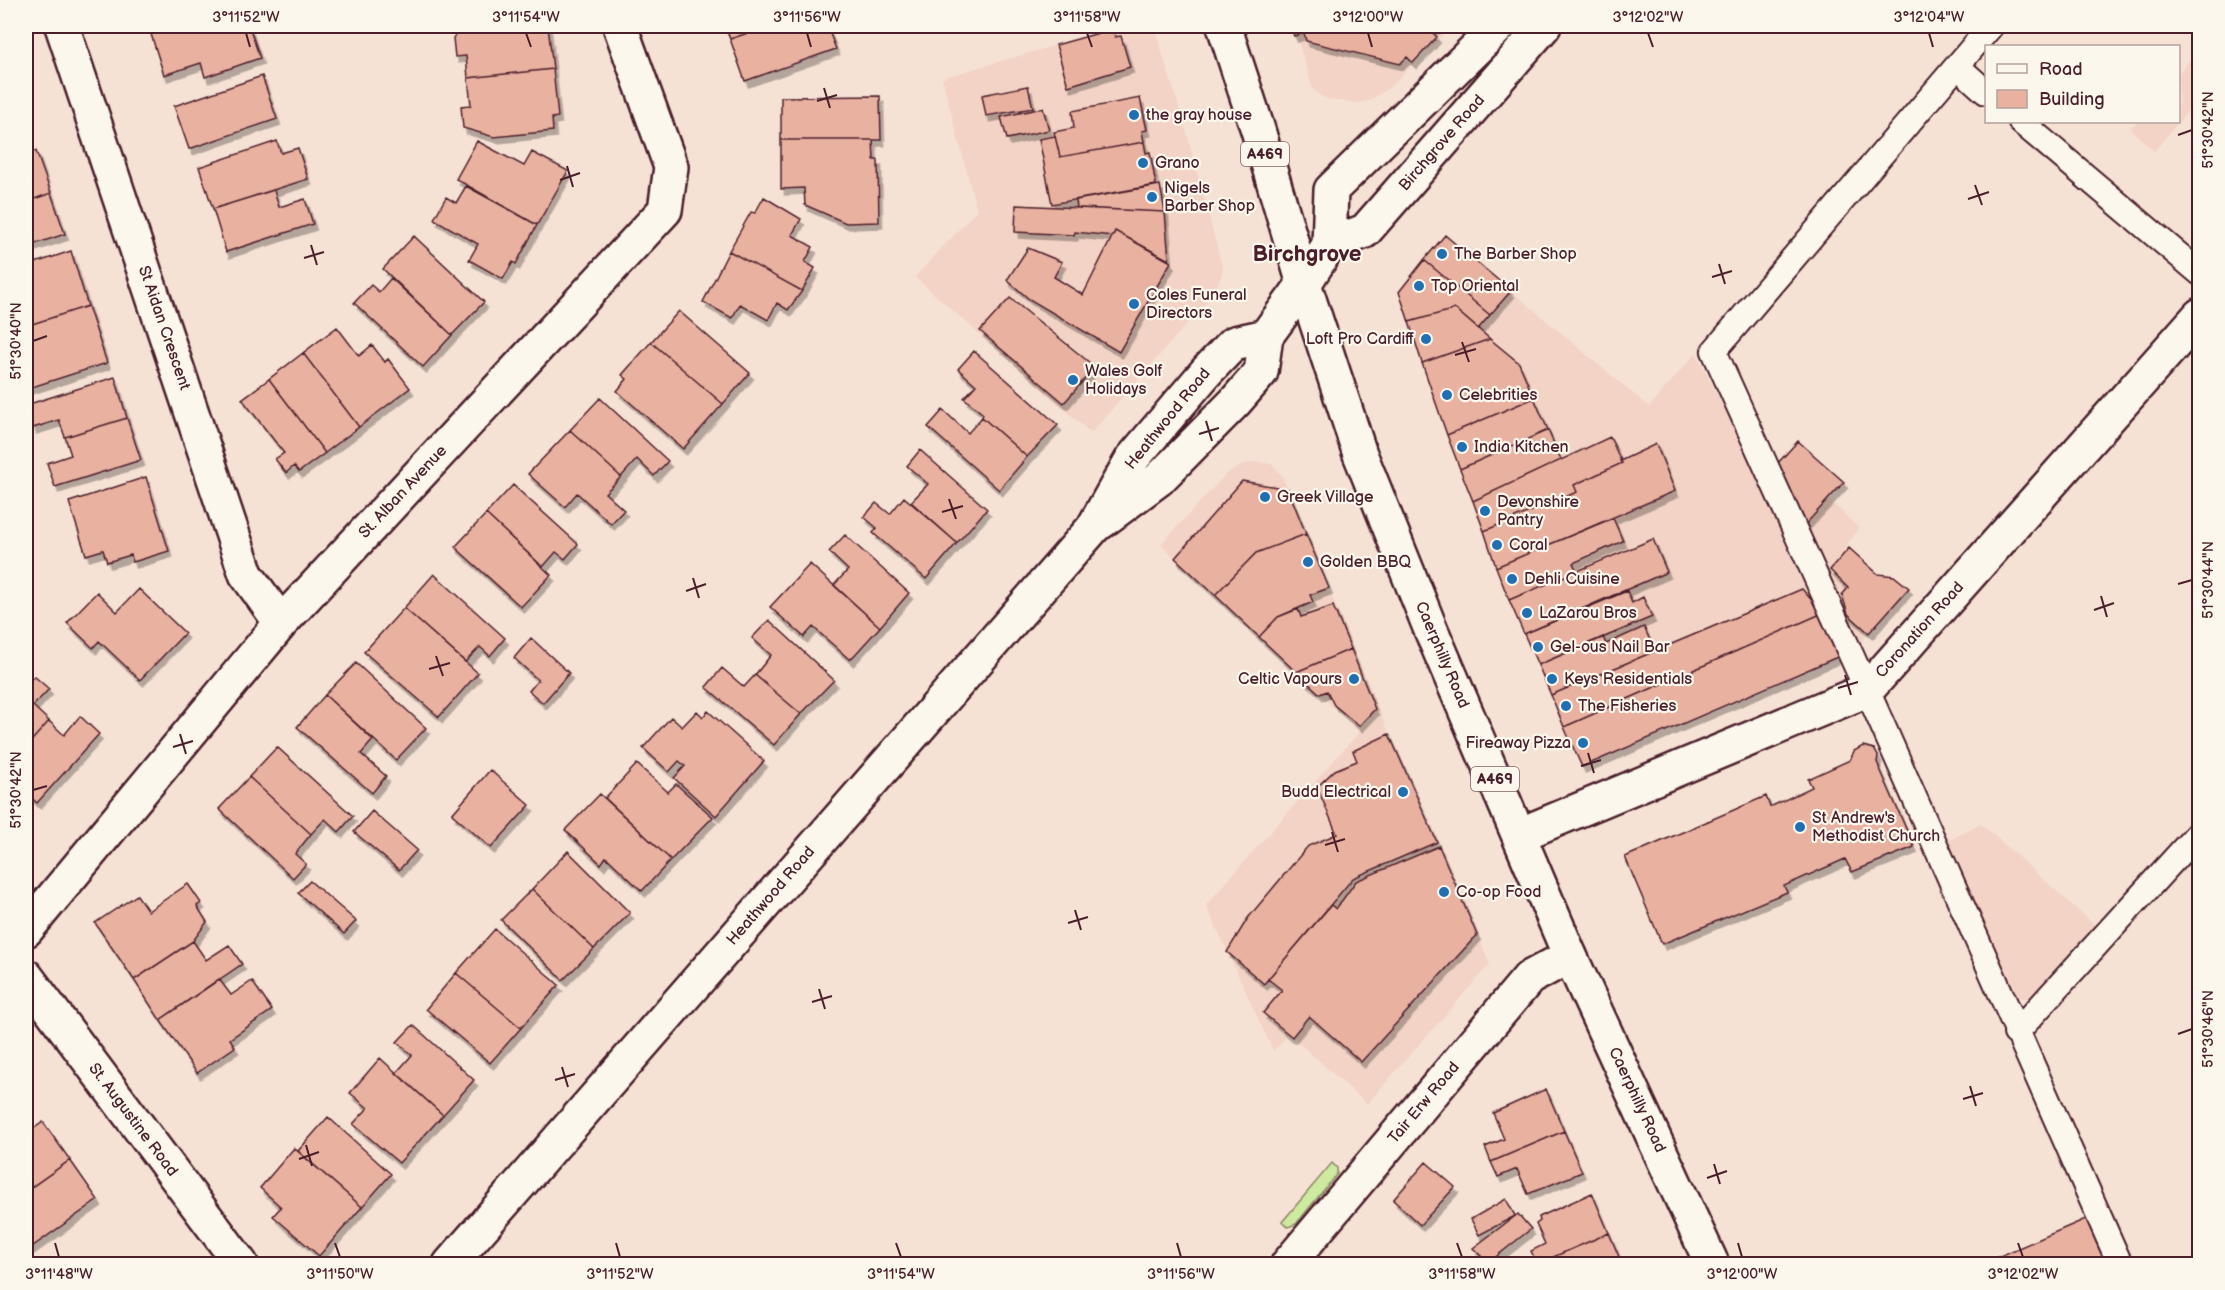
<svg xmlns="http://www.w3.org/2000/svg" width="2225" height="1290" viewBox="0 0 2225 1290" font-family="'Balsamiq Sans',sans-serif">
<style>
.built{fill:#f2d3c5}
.green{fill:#ceeaa1;stroke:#8c8466;stroke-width:1.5}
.building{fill:#e9b1a0;stroke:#4a1f2b;stroke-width:1.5;filter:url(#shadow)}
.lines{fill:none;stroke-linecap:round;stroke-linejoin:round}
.lane-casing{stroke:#4a1f2b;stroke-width:28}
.street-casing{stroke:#4a1f2b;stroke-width:38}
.secondary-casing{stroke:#4a1f2b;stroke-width:38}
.primary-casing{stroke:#4a1f2b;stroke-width:38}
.lane{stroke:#fbf7ec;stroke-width:24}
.street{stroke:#fbf7ec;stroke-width:33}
.secondary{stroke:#fbf7ec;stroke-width:33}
.primary{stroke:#fbf7ec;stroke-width:33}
.ticks{fill:none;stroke:#4a1f2b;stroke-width:2}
.poi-dot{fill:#1f6fb2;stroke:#fbf7ec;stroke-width:2}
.labels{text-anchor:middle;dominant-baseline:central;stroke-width:4.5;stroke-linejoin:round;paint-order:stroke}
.shield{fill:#fbf7ec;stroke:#7f6065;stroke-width:1.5}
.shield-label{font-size:15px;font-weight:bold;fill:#4a1f2b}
.poi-label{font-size:16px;fill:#4a1f2b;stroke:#fbf7ec;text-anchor:start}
.street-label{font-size:16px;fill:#4a1f2b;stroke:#fbf7ec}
.district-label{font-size:22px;font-weight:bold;fill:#4a1f2b;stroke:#fbf7ec}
.neatline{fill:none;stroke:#4a1f2b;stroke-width:2}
.ticks-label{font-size:15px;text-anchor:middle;fill:#4a1f2b}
</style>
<defs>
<filter id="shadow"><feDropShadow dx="3.5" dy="6" stdDeviation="0" flood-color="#0004"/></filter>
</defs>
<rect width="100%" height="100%" fill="#f6e2d5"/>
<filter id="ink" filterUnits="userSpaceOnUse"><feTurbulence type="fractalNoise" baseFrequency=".0167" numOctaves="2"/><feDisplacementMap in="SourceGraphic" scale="12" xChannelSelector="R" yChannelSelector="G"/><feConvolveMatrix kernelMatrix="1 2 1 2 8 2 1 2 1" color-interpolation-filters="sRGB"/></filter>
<g filter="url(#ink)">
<path class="built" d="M 1123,26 L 1154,26 L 1186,130 L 1223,270 L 1215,292 L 1091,433 L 915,277 L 977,210 L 942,78 Z
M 1293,26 L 1452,26 L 1390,87 L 1369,101 L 1357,103 L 1330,100 L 1320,96 L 1313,89 Z
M 2199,48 L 2199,98 L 2154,151 L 2130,129 L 2137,122 L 2178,122 L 2179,73 Z
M 1445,235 L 1649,407 L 1696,353 L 1749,456 L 1842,655 L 1582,767 L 1496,567 L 1447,435 L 1399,292 Z
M 1798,441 L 1844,482 L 1828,499 L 1859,528 L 1846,546 L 1878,574 L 1894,576 L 1909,588 L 1861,642 L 1855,638 L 1777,464 Z
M 1255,462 L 1272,464 L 1282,476 L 1389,734 L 1490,964 L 1367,1104 L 1289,1034 L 1273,1051 L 1206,905 L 1359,732 L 1161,544 L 1227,473 L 1245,464 Z
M 1981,824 L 2097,927 L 2033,999 L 2009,996 L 1944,843 Z"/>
<path class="green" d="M 1332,1163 L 1337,1168 L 1337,1174 L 1296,1224 L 1288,1227 L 1282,1222 Z"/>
<path class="building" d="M 148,26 L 168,26 L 150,31 Z
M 168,26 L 249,26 L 260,58 L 205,77 L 201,63 L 164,75 L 150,31 Z
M 462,26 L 548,26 L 553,69 L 468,78 L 466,56 L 455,57 L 453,38 Z
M 725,26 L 769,26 L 730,39 Z
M 769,26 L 827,26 L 836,49 L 745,81 L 730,39 Z
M 1290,26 L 1437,26 L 1431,31 L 1437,37 L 1413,63 L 1407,57 L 1400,64 L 1306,41 L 1304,33 L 1294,36 Z
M 1113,29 L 1115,37 L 1121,36 L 1130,67 L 1068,86 L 1056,45 Z
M 553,69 L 558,117 L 552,118 L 553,131 L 494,137 L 463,128 L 461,106 L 471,105 L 468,78 Z
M 262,76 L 277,119 L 189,149 L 174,106 Z
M 1028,86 L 1033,108 L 986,116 L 982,95 Z
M 880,96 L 881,140 L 781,140 L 781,97 Z
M 1140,98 L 1147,130 L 1142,131 L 1144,142 L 1060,157 L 1054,132 L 1074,128 L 1072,111 Z
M 1043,108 L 1049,130 L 1007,139 L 1001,117 Z
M 1055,136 L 1060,157 L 1144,142 L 1146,153 L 1150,152 L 1156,185 L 1052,204 L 1039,139 Z
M 781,140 L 873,140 L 874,160 L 878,160 L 879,222 L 846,223 L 805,205 L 804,188 L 781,189 Z
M 277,141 L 281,153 L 298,148 L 308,179 L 213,209 L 199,167 Z
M 477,141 L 524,166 L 532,152 L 568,171 L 537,225 L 456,179 Z
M 36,151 L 51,193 L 26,202 L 26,154 Z
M 1160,185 L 1165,212 L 1077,208 L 1076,200 Z
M 466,186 L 537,225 L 516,264 L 513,262 L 503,279 L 469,260 L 478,244 L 434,219 L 446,197 L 456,203 Z
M 274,190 L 279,207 L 305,199 L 313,224 L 226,252 L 213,209 Z
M 51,193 L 65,234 L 26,247 L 26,202 Z
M 764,197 L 801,219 L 792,235 L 813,247 L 805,262 L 815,268 L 802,291 L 729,251 L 751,212 L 755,213 Z
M 1016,205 L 1165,212 L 1169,260 L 1115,231 L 1113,236 L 1075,232 L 1074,235 L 1015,232 Z
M 1115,231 L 1171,262 L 1119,352 L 1029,299 L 1007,280 L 1028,248 L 1062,262 L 1054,277 L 1083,295 Z
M 1445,235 L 1511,291 L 1490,315 L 1424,260 Z
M 414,236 L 484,302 L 452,335 L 383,269 Z
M 71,251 L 88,306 L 26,326 L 26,266 Z
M 729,251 L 802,291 L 788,310 L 777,303 L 768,320 L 740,304 L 732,318 L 703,302 Z
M 1424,260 L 1490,315 L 1478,329 L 1455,309 L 1409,322 L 1399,292 Z
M 391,278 L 452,335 L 423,367 L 354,303 L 371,285 L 379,292 Z
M 1010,298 L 1095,367 L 1064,403 L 980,331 Z
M 88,306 L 107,363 L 26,389 L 26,326 Z
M 1455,309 L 1490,339 L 1422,363 L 1409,322 Z
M 679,311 L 750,373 L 723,404 L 651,342 Z
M 337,327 L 359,356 L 372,345 L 385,362 L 388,359 L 410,388 L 359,427 L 303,353 Z
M 1490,339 L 1519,363 L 1534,398 L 1447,435 L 1422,363 Z
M 651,342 L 723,404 L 683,449 L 617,391 L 627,379 L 622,375 Z
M 974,351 L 1058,425 L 1027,457 L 982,417 L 983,414 L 964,398 L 976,385 L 958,369 Z
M 303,353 L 359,427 L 325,453 L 269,379 Z
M 115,377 L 127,418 L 65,437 L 59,420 L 33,428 L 26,405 Z
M 269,379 L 325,453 L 299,472 L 294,466 L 286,473 L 275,459 L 284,453 L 242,399 Z
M 600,398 L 668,461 L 654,476 L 637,459 L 621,477 L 570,430 Z
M 1534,398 L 1548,430 L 1460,469 L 1447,435 Z
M 943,410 L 968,433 L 982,417 L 1027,457 L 999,490 L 928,427 Z
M 127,418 L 141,460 L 55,487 L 47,463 L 71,455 L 65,437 Z
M 570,430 L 621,477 L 605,493 L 624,510 L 611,524 L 577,493 L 565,507 L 528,474 Z
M 1548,430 L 1561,460 L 1473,501 L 1460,469 Z
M 1610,437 L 1622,463 L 1574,485 L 1577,492 L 1484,531 L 1473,501 Z
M 1798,441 L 1844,482 L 1804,526 L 1777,464 Z
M 1656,444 L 1675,491 L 1496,567 L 1484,531 L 1577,492 L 1574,485 L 1622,463 L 1620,461 Z
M 920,450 L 987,509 L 957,543 L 911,502 L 928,484 L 907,466 Z
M 146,477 L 169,551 L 133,562 L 131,555 L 107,562 L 103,550 L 86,555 L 69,502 Z
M 1242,481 L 1288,489 L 1306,534 L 1256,553 L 1215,595 L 1175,558 Z
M 513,485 L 578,544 L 565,559 L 556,552 L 543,567 L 486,514 Z
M 904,497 L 957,543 L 926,579 L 873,533 L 877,528 L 864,517 L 876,503 L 890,514 Z
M 486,514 L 551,575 L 521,607 L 455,547 Z
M 1613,518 L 1623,541 L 1573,563 L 1577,571 L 1509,600 L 1496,567 Z
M 1306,534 L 1329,588 L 1310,595 L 1313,602 L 1278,617 L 1259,637 L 1215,595 L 1256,553 Z
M 845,535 L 909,593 L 880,627 L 834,585 L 848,570 L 829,552 Z
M 1653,539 L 1667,572 L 1524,634 L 1509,600 Z
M 1849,548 L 1878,574 L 1894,576 L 1909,588 L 1869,633 L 1848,614 L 1842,595 L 1848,588 L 1830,570 Z
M 810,564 L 880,627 L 850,660 L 813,627 L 804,637 L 770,607 Z
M 434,574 L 505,638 L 490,656 L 480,647 L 465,662 L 404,608 Z
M 139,589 L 185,633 L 140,680 L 99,641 L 93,648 L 67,623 L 97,592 L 117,612 Z
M 1802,589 L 1823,613 L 1564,727 L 1551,695 Z
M 1627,591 L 1632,603 L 1643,597 L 1652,617 L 1538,665 L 1524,634 Z
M 1333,606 L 1351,649 L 1296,672 L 1259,637 L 1278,617 L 1298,609 L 1301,617 Z
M 404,608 L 478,673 L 439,717 L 364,652 Z
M 1823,613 L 1842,655 L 1582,767 L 1564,727 Z
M 769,620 L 834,680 L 801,714 L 755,675 L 771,655 L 752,638 Z
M 1644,627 L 1655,651 L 1551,695 L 1538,665 L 1603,637 L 1606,644 Z
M 531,638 L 569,673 L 543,703 L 529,691 L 538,680 L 514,658 Z
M 1351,649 L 1375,709 L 1359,726 L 1334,705 L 1327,691 L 1320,694 L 1296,672 Z
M 356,663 L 426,728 L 396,760 L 325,695 Z
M 722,668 L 744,687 L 755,675 L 801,714 L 774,745 L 706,687 Z
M 34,676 L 49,689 L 33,706 L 49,721 L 26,747 L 26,685 Z
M 325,695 L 373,740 L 361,754 L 386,776 L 372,793 L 297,727 Z
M 697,711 L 703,717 L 708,711 L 764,761 L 716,816 L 674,778 L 685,766 L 679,761 L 669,772 L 643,748 L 671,717 L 682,727 Z
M 80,716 L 99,734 L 37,803 L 26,793 L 26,747 L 49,721 L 64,735 Z
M 1389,734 L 1437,842 L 1353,878 L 1264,984 L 1227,952 L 1248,918 L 1308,846 L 1337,834 L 1317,787 L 1335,770 L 1357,761 L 1353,751 Z
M 1863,746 L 1874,749 L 1878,756 L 1877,762 L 1914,847 L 1852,872 L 1845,859 L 1784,886 L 1787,892 L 1662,944 L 1625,857 L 1766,796 L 1770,807 L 1812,787 L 1808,779 L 1850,760 L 1854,751 Z
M 277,747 L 353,816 L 339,832 L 325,819 L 311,834 L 249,777 Z
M 637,764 L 668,792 L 676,784 L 713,817 L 671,860 L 605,798 Z
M 490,770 L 530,805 L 491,848 L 452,814 Z
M 249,777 L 311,834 L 295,854 L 306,864 L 293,878 L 219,809 Z
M 600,794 L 671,860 L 642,891 L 606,857 L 601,864 L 565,830 Z
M 372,811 L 417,850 L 399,870 L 354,832 Z
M 1439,846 L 1477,935 L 1361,1062 L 1309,1016 L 1292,1037 L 1263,1013 L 1282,990 L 1268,979 L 1331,905 L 1336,909 L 1356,881 Z
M 568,851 L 630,913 L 594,949 L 532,889 Z
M 310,881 L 356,921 L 344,934 L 298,893 Z
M 188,884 L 201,903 L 197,906 L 207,922 L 193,941 L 134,980 L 95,923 L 137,895 L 148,911 Z
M 532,889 L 594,949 L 563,980 L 501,920 Z
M 495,929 L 559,985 L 521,1028 L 456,973 Z
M 193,941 L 206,960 L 229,945 L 242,964 L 160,1020 L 134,980 Z
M 456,973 L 521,1028 L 490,1063 L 426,1009 Z
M 219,979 L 231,995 L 252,981 L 272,1010 L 230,1039 L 235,1047 L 197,1073 L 160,1020 Z
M 413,1025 L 474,1080 L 443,1115 L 396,1073 L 412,1055 L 397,1042 Z
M 380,1058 L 443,1115 L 399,1163 L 353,1124 L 368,1108 L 350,1093 Z
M 1546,1089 L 1564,1131 L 1491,1162 L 1485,1147 L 1504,1139 L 1493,1113 Z
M 328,1117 L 391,1174 L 362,1207 L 298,1151 Z
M 43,1122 L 70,1160 L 26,1191 L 26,1134 Z
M 1564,1131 L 1582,1172 L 1528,1194 L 1517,1169 L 1498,1177 L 1491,1162 Z
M 294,1148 L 362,1207 L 319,1256 L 273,1216 L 281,1207 L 260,1188 Z
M 70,1160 L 98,1200 L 26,1251 L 26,1191 Z
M 1426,1162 L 1455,1187 L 1420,1225 L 1393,1200 Z
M 1592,1193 L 1609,1233 L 1537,1264 L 1531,1251 L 1545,1244 L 1536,1224 L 1540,1221 L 1539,1217 Z
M 1506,1199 L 1515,1216 L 1479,1235 L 1471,1219 Z
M 1518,1214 L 1531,1229 L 1488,1263 L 1473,1248 Z
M 2088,1218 L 2108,1264 L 1981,1264 L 1993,1259 Z
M 1609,1233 L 1622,1264 L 1537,1264 Z"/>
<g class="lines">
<defs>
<path id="lane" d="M 1991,26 L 1714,351 L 1867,690 L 2120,1264
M 1957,66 L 1986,92
M 2021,122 L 2200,273
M 2016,1033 L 2200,831"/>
<path id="street" d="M 62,26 L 246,574 L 281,623
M 1519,835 L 1867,690 L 2200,315
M 26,930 L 281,623 L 665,210 L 671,167 L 620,26
M 26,976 L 241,1264
M 1288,1264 L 1529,978 L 1570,956"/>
<path id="secondary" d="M 1329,245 L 1365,231 L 1544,26
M 1101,522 L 1159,479 L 1235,402 L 1261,372 L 1266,336 L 1304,284 L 1329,245 L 1331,190 L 1499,26
M 450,1264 L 1093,528 L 1132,459 L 1207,371 L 1234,343 L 1266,336"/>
<path id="primary" d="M 1224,26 L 1258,130 L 1304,284 L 1360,454 L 1431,630 L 1570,956 L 1712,1264"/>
</defs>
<use href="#lane" class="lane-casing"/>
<use href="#street" class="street-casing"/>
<use href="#secondary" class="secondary-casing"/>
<use href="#primary" class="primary-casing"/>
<use href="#lane" class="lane"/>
<use href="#street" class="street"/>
<use href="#secondary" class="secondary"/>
<use href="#primary" class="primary"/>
</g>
</g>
<path class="ticks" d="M 246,33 L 250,47M 526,33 L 531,47M 807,33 L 811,47M 1087,33 L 1092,47M 1368,33 L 1372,47M 1648,33 L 1653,47M 1929,33 L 1933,47M 824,88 L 830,108M 817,101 L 837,95M 2178,135 L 2192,130M 567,166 L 573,187M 560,180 L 580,173M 1975,185 L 1982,205M 1968,199 L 1989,192M 311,245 L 317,265M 304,258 L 324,252M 1719,264 L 1725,284M 1712,277 L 1732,271M 33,341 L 47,336M 1462,342 L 1469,362M 1455,355 L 1476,349M 1206,421 L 1212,441M 1199,434 L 1219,428M 949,499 L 956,519M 942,512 L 963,506M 693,578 L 699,598M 2178,584 L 2192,580M 686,591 L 706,584M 2101,596 L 2107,617M 2094,610 L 2114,603M 436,656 L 443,676M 429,669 L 450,663M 1845,675 L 1851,695M 1838,688 L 1858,682M 180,734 L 186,754M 173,747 L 193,741M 1588,753 L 1594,773M 1581,766 L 1601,760M 33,790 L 47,786M 1332,832 L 1338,852M 1325,845 L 1345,839M 1075,910 L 1081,930M 1068,923 L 1088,917M 819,989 L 825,1009M 812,1002 L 832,996M 2178,1034 L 2192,1029M 562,1067 L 568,1087M 555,1080 L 575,1074M 1970,1086 L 1976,1106M 1963,1099 L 1983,1093M 306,1145 L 312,1166M 299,1159 L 319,1152M 1714,1164 L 1720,1184M 1707,1178 L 1727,1171M 55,1243 L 59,1257M 335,1243 L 340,1257M 616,1243 L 620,1257M 896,1243 L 901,1257M 1177,1243 L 1181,1257M 1457,1243 L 1462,1257M 1738,1243 L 1742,1257M 2018,1243 L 2023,1257"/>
<g class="poi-dot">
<circle cx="1134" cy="115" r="6"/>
<circle cx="1143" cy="163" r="6"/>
<circle cx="1152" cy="197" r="6"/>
<circle cx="1442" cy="254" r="6"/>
<circle cx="1419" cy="286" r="6"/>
<circle cx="1134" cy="304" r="6"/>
<circle cx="1426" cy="339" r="6"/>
<circle cx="1073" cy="380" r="6"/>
<circle cx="1447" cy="395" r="6"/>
<circle cx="1462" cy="447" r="6"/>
<circle cx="1265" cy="497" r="6"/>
<circle cx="1485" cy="511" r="6"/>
<circle cx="1497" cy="545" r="6"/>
<circle cx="1308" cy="562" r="6"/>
<circle cx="1512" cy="579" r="6"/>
<circle cx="1527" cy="613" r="6"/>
<circle cx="1538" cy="647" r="6"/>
<circle cx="1354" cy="679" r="6"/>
<circle cx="1552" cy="679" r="6"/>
<circle cx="1566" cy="706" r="6"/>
<circle cx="1583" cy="743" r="6"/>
<circle cx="1403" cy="792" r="6"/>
<circle cx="1800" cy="827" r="6"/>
<circle cx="1444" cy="892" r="6"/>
</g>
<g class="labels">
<g class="shield">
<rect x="1241" y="142" width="48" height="24" rx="4.5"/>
<rect x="1471" y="767" width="48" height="24" rx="4.5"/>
</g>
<g class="shield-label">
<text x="1265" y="154">A469</text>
<text x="1495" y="779">A469</text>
</g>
<g class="poi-label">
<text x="1146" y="115">the gray house</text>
<text x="1155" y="163">Grano</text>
<text x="1164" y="188">Nigels<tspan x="1164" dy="18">Barber Shop</tspan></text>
<text x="1454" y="254">The Barber Shop</text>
<text x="1431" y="286">Top Oriental</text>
<text x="1146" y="295">Coles Funeral<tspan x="1146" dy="18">Directors</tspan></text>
<text x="1414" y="339" text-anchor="end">Loft Pro Cardiff</text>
<text x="1085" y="371">Wales Golf<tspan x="1085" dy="18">Holidays</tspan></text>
<text x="1459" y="395">Celebrities</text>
<text x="1474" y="447">India Kitchen</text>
<text x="1277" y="497">Greek Village</text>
<text x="1497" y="502">Devonshire<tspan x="1497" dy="18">Pantry</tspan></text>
<text x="1509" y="545">Coral</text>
<text x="1320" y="562">Golden BBQ</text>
<text x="1524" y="579">Dehli Cuisine</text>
<text x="1539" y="613">LaZarou Bros</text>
<text x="1550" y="647">Gel-ous Nail Bar</text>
<text x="1342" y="679" text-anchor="end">Celtic Vapours</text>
<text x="1564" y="679">Keys Residentials</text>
<text x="1578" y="706">The Fisheries</text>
<text x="1571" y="743" text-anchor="end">Fireaway Pizza</text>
<text x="1391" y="792" text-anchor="end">Budd Electrical</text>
<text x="1812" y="818">St Andrew's<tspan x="1812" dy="18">Methodist Church</tspan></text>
<text x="1456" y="892">Co-op Food</text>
</g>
<g class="street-label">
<text transform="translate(1442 143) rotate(-49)">Birchgrove Road</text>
<text transform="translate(164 328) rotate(71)">St Aidan Crescent</text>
<text transform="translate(1168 419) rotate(-51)">Heathwood Road</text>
<text transform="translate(403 492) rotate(-47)">St. Alban Avenue</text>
<text transform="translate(1920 630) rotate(-48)">Coronation Road</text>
<text transform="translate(1442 655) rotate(67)">Caerphilly Road</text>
<text transform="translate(771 896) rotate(-49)">Heathwood Road</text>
<text transform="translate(1637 1100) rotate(65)">Caerphilly Road</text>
<text transform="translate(1424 1103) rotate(-50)">Tair Erw Road</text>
<text transform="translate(133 1120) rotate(53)">St. Augustine Road</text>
</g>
<g class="district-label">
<text x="1307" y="254">Birchgrove</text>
</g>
</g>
<rect width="2225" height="1290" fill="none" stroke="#fbf7ec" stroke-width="66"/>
<rect x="1985" y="45" width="195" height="78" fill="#fbf7ec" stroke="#b4a19f" stroke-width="1.5"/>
<rect x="1997" y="64" width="30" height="9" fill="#fbf7ec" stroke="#b4a19f" stroke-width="1.5"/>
<text x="2039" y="75" font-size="18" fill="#4a1f2b">Road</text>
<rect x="1997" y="90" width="30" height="18" fill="#e9b1a0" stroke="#b4a19f" stroke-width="1.5"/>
<text x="2039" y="105" font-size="18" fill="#4a1f2b">Building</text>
<rect x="33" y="33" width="2159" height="1224" class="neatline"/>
<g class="ticks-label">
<text x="246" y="22">3°11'52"W</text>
<text x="526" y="22">3°11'54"W</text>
<text x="807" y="22">3°11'56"W</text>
<text x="1087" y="22">3°11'58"W</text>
<text x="1368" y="22">3°12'00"W</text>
<text x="1648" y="22">3°12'02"W</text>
<text x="1929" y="22">3°12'04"W</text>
<text transform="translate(2208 130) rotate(-90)" y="5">51°30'42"N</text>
<text transform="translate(16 341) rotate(-90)" y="5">51°30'40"N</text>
<text transform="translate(2208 580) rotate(-90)" y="5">51°30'44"N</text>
<text transform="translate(16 790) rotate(-90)" y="5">51°30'42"N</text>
<text transform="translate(2208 1029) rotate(-90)" y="5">51°30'46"N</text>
<text x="59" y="1279">3°11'48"W</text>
<text x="340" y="1279">3°11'50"W</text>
<text x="620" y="1279">3°11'52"W</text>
<text x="901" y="1279">3°11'54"W</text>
<text x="1181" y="1279">3°11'56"W</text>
<text x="1462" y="1279">3°11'58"W</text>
<text x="1742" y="1279">3°12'00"W</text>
<text x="2023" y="1279">3°12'02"W</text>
</g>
</svg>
